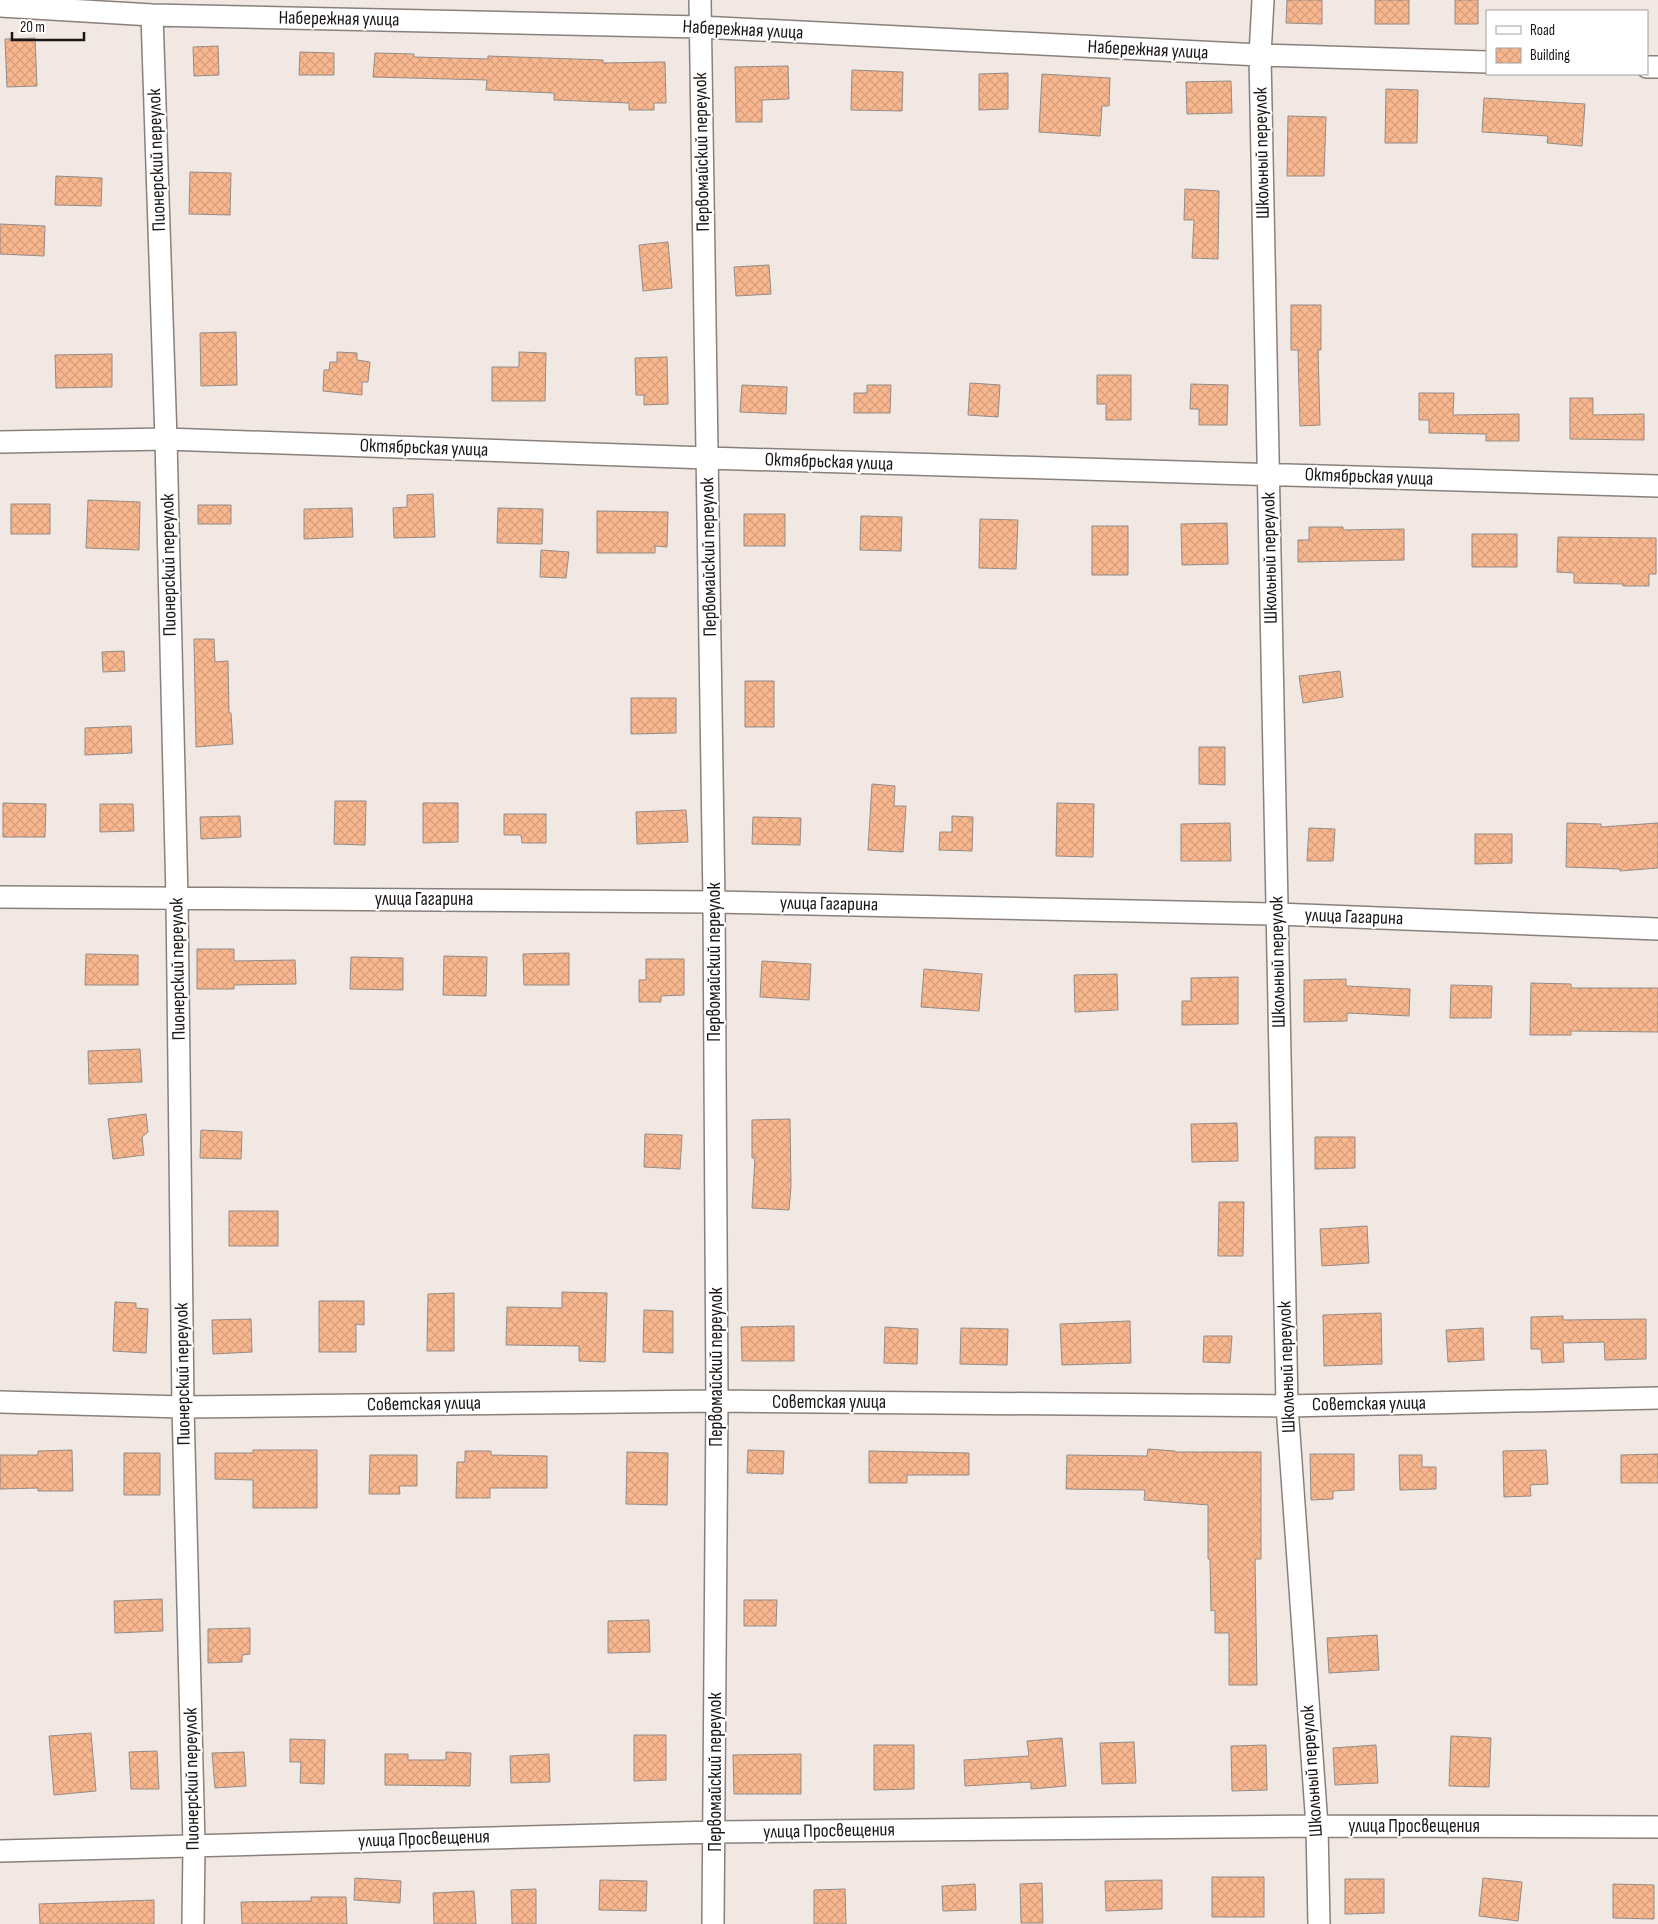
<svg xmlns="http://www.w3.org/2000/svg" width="1658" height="1924" viewBox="0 0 1658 1924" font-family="'Sofia Sans Condensed',sans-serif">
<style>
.building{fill:url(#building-cross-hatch);stroke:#948c87}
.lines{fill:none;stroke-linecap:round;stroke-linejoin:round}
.minor-casing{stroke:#89807b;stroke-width:24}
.minor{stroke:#fff;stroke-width:21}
.labels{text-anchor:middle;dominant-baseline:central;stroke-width:4.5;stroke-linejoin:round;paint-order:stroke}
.street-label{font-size:19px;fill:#1a1615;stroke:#fff}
</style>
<defs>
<pattern id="building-cross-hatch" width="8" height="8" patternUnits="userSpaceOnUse" patternTransform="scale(1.25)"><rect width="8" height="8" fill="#f9b78f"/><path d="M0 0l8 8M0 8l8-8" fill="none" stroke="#d59d7a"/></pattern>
</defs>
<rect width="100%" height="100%" fill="#f2e8e3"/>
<path class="building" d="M 1287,0 L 1322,0 L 1322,24 L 1286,23 Z
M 1375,0 L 1409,0 L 1409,24 L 1375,24 Z
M 1455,0 L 1478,0 L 1478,24 L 1455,24 Z
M 35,38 L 37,86 L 7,87 L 5,39 Z
M 218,46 L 219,75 L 194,76 L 193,47 Z
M 300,52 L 334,53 L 334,75 L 299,75 Z
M 375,53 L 414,54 L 414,57 L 488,59 L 488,56 L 603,60 L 603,63 L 665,62 L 666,103 L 654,103 L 654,110 L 629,110 L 629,103 L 554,100 L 554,93 L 486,90 L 487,80 L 373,77 Z
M 788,66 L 789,99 L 762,100 L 762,122 L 736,122 L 735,67 Z
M 852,70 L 903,72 L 902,111 L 851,110 Z
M 1008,73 L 1008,109 L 979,110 L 979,74 Z
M 1042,74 L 1110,78 L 1109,106 L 1102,106 L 1100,136 L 1039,132 Z
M 1231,81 L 1232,113 L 1187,114 L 1186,82 Z
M 1386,89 L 1418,90 L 1417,143 L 1385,143 Z
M 1484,98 L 1585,104 L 1582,146 L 1547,143 L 1548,136 L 1482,132 Z
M 1288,116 L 1326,117 L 1324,176 L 1287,176 Z
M 190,172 L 231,173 L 230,215 L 189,214 Z
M 56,176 L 102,178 L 101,206 L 55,205 Z
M 1185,189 L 1219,191 L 1218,259 L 1192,258 L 1194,220 L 1184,220 Z
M 0,224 L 45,226 L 44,256 L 0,254 Z
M 668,242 L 672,288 L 643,291 L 639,245 Z
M 769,265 L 771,294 L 736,296 L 734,267 Z
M 1291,305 L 1321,305 L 1321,350 L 1318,350 L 1320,425 L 1300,426 L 1298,350 L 1291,350 Z
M 236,332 L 237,385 L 201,386 L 200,333 Z
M 337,352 L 357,353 L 357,360 L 370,362 L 368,382 L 362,382 L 362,395 L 323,391 L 324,370 L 329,370 L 330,362 L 337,362 Z
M 519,352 L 546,353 L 545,401 L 492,401 L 492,367 L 519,367 Z
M 112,354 L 112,387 L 56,388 L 55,355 Z
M 667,357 L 668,404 L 644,405 L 644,395 L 636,395 L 635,358 Z
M 1097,375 L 1131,375 L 1131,420 L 1106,420 L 1106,404 L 1097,404 Z
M 970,383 L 1000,385 L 998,417 L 968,415 Z
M 1191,384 L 1228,385 L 1227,425 L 1199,425 L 1199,409 L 1190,409 Z
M 742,385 L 787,387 L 786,414 L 740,412 Z
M 867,385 L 891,385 L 890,413 L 854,413 L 854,393 L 867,393 Z
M 1419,393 L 1454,393 L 1453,415 L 1519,414 L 1519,441 L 1486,441 L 1486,434 L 1429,433 L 1429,420 L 1419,420 Z
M 1570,398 L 1593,398 L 1593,415 L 1644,414 L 1644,440 L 1570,439 Z
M 433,494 L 435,537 L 394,538 L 393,508 L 407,507 L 407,495 Z
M 88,500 L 140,502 L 139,550 L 86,548 Z
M 11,504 L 50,504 L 50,534 L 11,534 Z
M 198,505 L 231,505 L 231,524 L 198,524 Z
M 352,508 L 353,537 L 304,539 L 304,509 Z
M 498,508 L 543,509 L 542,544 L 497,543 Z
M 597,511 L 668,512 L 667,547 L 655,546 L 655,553 L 597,553 Z
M 744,514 L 785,514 L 785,546 L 744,546 Z
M 861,516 L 902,517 L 901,551 L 860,550 Z
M 980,519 L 1018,520 L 1016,569 L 979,568 Z
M 1227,523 L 1228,564 L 1182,565 L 1181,524 Z
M 1092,526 L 1128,526 L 1128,575 L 1092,575 Z
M 1309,527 L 1343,527 L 1343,530 L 1404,529 L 1404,560 L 1298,562 L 1298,540 L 1309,540 Z
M 1472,534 L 1517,534 L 1517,567 L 1472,567 Z
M 1558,537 L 1656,538 L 1656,574 L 1649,574 L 1649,586 L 1623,586 L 1623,584 L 1574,583 L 1574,573 L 1557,572 Z
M 541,550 L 569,552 L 566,578 L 540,577 Z
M 194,639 L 214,639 L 215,662 L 228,661 L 229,713 L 231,713 L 233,744 L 196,747 Z
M 124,651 L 125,671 L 103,672 L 102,652 Z
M 1340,671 L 1343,697 L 1303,703 L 1299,676 Z
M 745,681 L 774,681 L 774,727 L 745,727 Z
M 631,698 L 676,698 L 676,733 L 631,734 Z
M 131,726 L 132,753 L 85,755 L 85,728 Z
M 1199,747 L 1225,747 L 1225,785 L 1199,784 Z
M 872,784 L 895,786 L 894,806 L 906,806 L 903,852 L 868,850 Z
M 335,801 L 366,801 L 365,845 L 334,844 Z
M 3,803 L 46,804 L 45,837 L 3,837 Z
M 423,803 L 458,803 L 458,842 L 423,843 Z
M 1057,803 L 1094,804 L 1093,857 L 1056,856 Z
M 100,804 L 133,804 L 134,831 L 100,832 Z
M 686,810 L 688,842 L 637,844 L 636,812 Z
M 504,814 L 546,814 L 546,843 L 522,843 L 521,835 L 504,835 Z
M 240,816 L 241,837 L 201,839 L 200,817 Z
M 952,816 L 973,817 L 972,851 L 939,850 L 940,832 L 952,832 Z
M 753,817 L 801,818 L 800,845 L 752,844 Z
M 1230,823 L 1231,861 L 1181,861 L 1181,824 Z
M 1567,823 L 1601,824 L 1601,827 L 1658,823 L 1658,868 L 1620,871 L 1620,869 L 1566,867 Z
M 1309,828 L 1335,829 L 1333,861 L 1307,861 Z
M 1475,834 L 1512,834 L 1512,863 L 1475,864 Z
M 197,949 L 234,949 L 234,961 L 295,960 L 296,984 L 234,985 L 234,989 L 197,989 Z
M 569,953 L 569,985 L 524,985 L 523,954 Z
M 86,954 L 138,955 L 138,985 L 85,985 Z
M 444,956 L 487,957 L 486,996 L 443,995 Z
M 351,957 L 403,958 L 403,990 L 350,989 Z
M 646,959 L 684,959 L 684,995 L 661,996 L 661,1002 L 639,1002 L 639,980 L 646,980 Z
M 762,961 L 811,964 L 809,1000 L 760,997 Z
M 924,969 L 982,974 L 979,1011 L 921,1007 Z
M 1117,974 L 1118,1010 L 1075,1012 L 1074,975 Z
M 1238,977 L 1238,1024 L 1182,1025 L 1182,1001 L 1191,1001 L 1191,978 Z
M 1346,979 L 1346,986 L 1410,989 L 1409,1016 L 1347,1013 L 1347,1021 L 1304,1022 L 1304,980 Z
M 1531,983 L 1571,984 L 1571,988 L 1658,988 L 1658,1032 L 1571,1031 L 1571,1035 L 1530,1035 Z
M 1451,985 L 1492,986 L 1491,1018 L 1450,1018 Z
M 140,1049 L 142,1082 L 89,1084 L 88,1051 Z
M 146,1114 L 148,1132 L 142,1137 L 144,1155 L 113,1159 L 108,1119 Z
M 790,1119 L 791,1186 L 789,1210 L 752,1208 L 755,1158 L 752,1158 L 752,1120 Z
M 1237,1123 L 1238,1161 L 1192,1162 L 1191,1124 Z
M 201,1130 L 242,1132 L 241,1159 L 200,1158 Z
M 645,1134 L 682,1135 L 680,1169 L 644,1167 Z
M 1315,1137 L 1355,1137 L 1355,1168 L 1315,1169 Z
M 1219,1202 L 1244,1202 L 1243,1256 L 1218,1256 Z
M 229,1211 L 278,1211 L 278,1246 L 229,1246 Z
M 1367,1226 L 1369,1263 L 1322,1266 L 1320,1229 Z
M 562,1292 L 607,1293 L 605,1362 L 579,1361 L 579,1346 L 506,1345 L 507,1307 L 562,1308 Z
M 454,1293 L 454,1351 L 427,1351 L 428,1294 Z
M 319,1301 L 364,1301 L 364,1325 L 356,1324 L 356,1352 L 319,1352 Z
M 115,1302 L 136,1303 L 136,1308 L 148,1309 L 146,1353 L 113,1351 Z
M 644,1310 L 673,1311 L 673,1353 L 643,1352 Z
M 1381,1313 L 1382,1364 L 1324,1366 L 1323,1315 Z
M 1563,1316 L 1563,1320 L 1646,1319 L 1646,1359 L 1605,1360 L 1604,1342 L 1563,1343 L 1564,1362 L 1542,1363 L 1541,1349 L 1531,1349 L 1531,1317 Z
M 251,1319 L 252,1352 L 213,1354 L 212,1320 Z
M 1130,1321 L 1131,1363 L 1062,1365 L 1060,1324 Z
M 794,1326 L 794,1361 L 742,1361 L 741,1327 Z
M 885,1327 L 918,1329 L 917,1364 L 884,1363 Z
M 961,1328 L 1008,1329 L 1007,1365 L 960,1364 Z
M 1483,1328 L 1484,1360 L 1448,1362 L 1446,1330 Z
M 1204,1336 L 1232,1336 L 1230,1363 L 1203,1362 Z
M 1148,1449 L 1175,1451 L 1175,1452 L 1261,1452 L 1261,1559 L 1255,1559 L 1257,1685 L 1229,1685 L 1229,1633 L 1215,1633 L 1215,1610 L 1211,1611 L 1210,1559 L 1208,1559 L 1208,1505 L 1144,1500 L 1145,1490 L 1066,1489 L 1067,1455 L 1147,1456 Z
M 72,1450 L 73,1491 L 38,1491 L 38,1488 L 0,1489 L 0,1455 L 38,1455 L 38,1451 Z
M 253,1450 L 317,1450 L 317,1508 L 253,1508 L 253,1480 L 215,1479 L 215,1453 L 253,1453 Z
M 748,1450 L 784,1451 L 783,1474 L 747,1473 Z
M 1546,1450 L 1548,1484 L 1530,1485 L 1531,1496 L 1504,1497 L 1503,1451 Z
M 465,1451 L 491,1451 L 491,1455 L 547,1456 L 547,1488 L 490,1488 L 490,1498 L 456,1498 L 457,1462 L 465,1462 Z
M 869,1451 L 969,1453 L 969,1475 L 907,1475 L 907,1483 L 869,1483 Z
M 627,1452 L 668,1453 L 667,1505 L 626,1504 Z
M 124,1453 L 160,1453 L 160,1495 L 124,1495 Z
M 1310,1454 L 1354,1454 L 1354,1490 L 1333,1491 L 1333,1499 L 1311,1500 Z
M 1658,1454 L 1658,1483 L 1621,1483 L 1621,1455 Z
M 370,1455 L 417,1455 L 417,1486 L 399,1486 L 400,1494 L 369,1494 Z
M 1399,1455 L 1422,1455 L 1422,1467 L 1436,1467 L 1436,1489 L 1400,1490 Z
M 162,1599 L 163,1631 L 115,1633 L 114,1601 Z
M 744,1600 L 777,1600 L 776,1626 L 744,1626 Z
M 649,1620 L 650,1652 L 608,1653 L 608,1621 Z
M 250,1628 L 250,1654 L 242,1655 L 242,1662 L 208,1663 L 208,1629 Z
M 1377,1635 L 1379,1670 L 1329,1673 L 1327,1638 Z
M 91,1733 L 96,1791 L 54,1795 L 49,1736 Z
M 634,1735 L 666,1735 L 666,1780 L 634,1781 Z
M 1451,1736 L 1491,1738 L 1489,1787 L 1449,1786 Z
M 1062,1738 L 1066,1786 L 1031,1789 L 1031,1782 L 965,1786 L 964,1760 L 1029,1756 L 1027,1741 Z
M 290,1739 L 325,1740 L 324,1784 L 300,1783 L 301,1762 L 290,1762 Z
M 1134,1742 L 1136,1783 L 1102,1784 L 1100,1743 Z
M 874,1745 L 914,1745 L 914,1789 L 874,1790 Z
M 1266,1745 L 1267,1790 L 1232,1791 L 1231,1746 Z
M 1376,1745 L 1378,1783 L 1335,1785 L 1333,1748 Z
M 157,1751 L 159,1789 L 131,1789 L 129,1752 Z
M 244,1752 L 246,1786 L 215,1788 L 212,1753 Z
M 446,1752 L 471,1753 L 470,1786 L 385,1785 L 385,1754 L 408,1754 L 408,1760 L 446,1760 Z
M 549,1754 L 550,1782 L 511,1783 L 510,1756 Z
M 801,1754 L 801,1794 L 734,1794 L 733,1755 Z
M 1212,1877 L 1264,1877 L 1264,1917 L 1212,1917 Z
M 355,1878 L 401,1881 L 400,1903 L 354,1900 Z
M 1483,1878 L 1522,1882 L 1518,1921 L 1479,1916 Z
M 1345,1879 L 1384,1879 L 1384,1913 L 1345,1914 Z
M 600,1880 L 647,1881 L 646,1911 L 599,1910 Z
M 1162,1880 L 1162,1909 L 1106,1911 L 1105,1881 Z
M 1042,1883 L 1043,1923 L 1021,1923 L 1020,1884 Z
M 975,1884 L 976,1910 L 943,1911 L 942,1886 Z
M 1613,1884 L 1654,1885 L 1654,1919 L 1613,1918 Z
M 536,1889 L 536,1924 L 512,1924 L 511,1890 Z
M 845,1889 L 846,1924 L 814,1924 L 814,1890 Z
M 474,1891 L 476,1924 L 434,1924 L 433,1893 Z
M 311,1897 L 346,1897 L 347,1924 L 242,1924 L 241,1902 L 311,1901 Z
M 154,1900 L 154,1924 L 40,1924 L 39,1904 Z"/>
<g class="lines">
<defs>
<path id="minor" d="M 700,0 L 714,902 L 717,1401 L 713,1924
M 1263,0 L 1260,55 L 1287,1406 L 1317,1826 L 1319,1924
M 0,6 L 152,15 L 700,27 L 1260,55 L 1487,62
M 152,15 L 166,439 L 177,898 L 183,1407 L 194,1845 L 193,1924
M 1647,67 L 1658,67
M 0,442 L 166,439 L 707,458 L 1658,486
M 0,897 L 714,902 L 1277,914 L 1658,929
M 0,1402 L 183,1407 L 717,1401 L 1287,1406 L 1658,1398
M 0,1851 L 714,1832 L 1317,1826 L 1658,1827"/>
</defs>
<use href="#minor" class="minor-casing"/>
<use href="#minor" class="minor"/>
</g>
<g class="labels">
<g class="street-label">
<text transform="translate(339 19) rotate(1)">Набережная улица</text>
<text transform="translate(743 30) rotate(3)">Набережная улица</text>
<text transform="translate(1148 50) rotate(3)">Набережная улица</text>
<text transform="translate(702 152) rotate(-91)">Первомайский переулок</text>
<text transform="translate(1262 153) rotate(-91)">Школьный переулок</text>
<text transform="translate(157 160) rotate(-92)">Пионерский переулок</text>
<text transform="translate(424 448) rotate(2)">Октябрьская улица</text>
<text transform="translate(829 462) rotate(2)">Октябрьская улица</text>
<text transform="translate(1369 477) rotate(2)">Октябрьская улица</text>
<text transform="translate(709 557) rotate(-91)">Первомайский переулок</text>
<text transform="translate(1270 558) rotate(-91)">Школьный переулок</text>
<text transform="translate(169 565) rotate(-91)">Пионерский переулок</text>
<text x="424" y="899">улица Гагарина</text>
<text transform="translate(829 904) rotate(1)">улица Гагарина</text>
<text transform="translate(1354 917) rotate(2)">улица Гагарина</text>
<text transform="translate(714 962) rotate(-90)">Первомайский переулок</text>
<text transform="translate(1278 962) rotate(-91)">Школьный переулок</text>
<text transform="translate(178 969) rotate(-91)">Пионерский переулок</text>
<text transform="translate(716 1367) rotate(-90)">Первомайский переулок</text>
<text transform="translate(1287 1367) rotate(-92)">Школьный переулок</text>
<text transform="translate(183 1374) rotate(-91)">Пионерский переулок</text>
<text x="829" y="1402">Советская улица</text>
<text transform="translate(424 1404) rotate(-1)">Советская улица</text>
<text transform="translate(1369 1404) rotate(-1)">Советская улица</text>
<text transform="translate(1312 1771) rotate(-94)">Школьный переулок</text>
<text transform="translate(715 1772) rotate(-90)">Первомайский переулок</text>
<text transform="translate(192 1779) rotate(-91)">Пионерский переулок</text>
<text x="1414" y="1826">улица Просвещения</text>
<text transform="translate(829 1831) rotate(-1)">улица Просвещения</text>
<text transform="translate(424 1839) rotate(-2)">улица Просвещения</text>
</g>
</g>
<rect x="1486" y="10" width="162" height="65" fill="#ffffff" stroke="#a3a2a1"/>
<rect x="1496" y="26" width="25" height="8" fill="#ffffff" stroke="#a3a2a1"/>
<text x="1530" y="35" font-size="15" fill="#1a1615">Road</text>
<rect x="1496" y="48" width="25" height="15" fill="url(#building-cross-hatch)" stroke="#a3a2a1"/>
<text x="1530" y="60" font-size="15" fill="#1a1615">Building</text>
<path d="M12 32v8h72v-8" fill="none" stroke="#1a1615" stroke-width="2.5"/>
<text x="20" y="32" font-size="15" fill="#1a1615" stroke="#ffffff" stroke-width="4" paint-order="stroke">20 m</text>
</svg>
